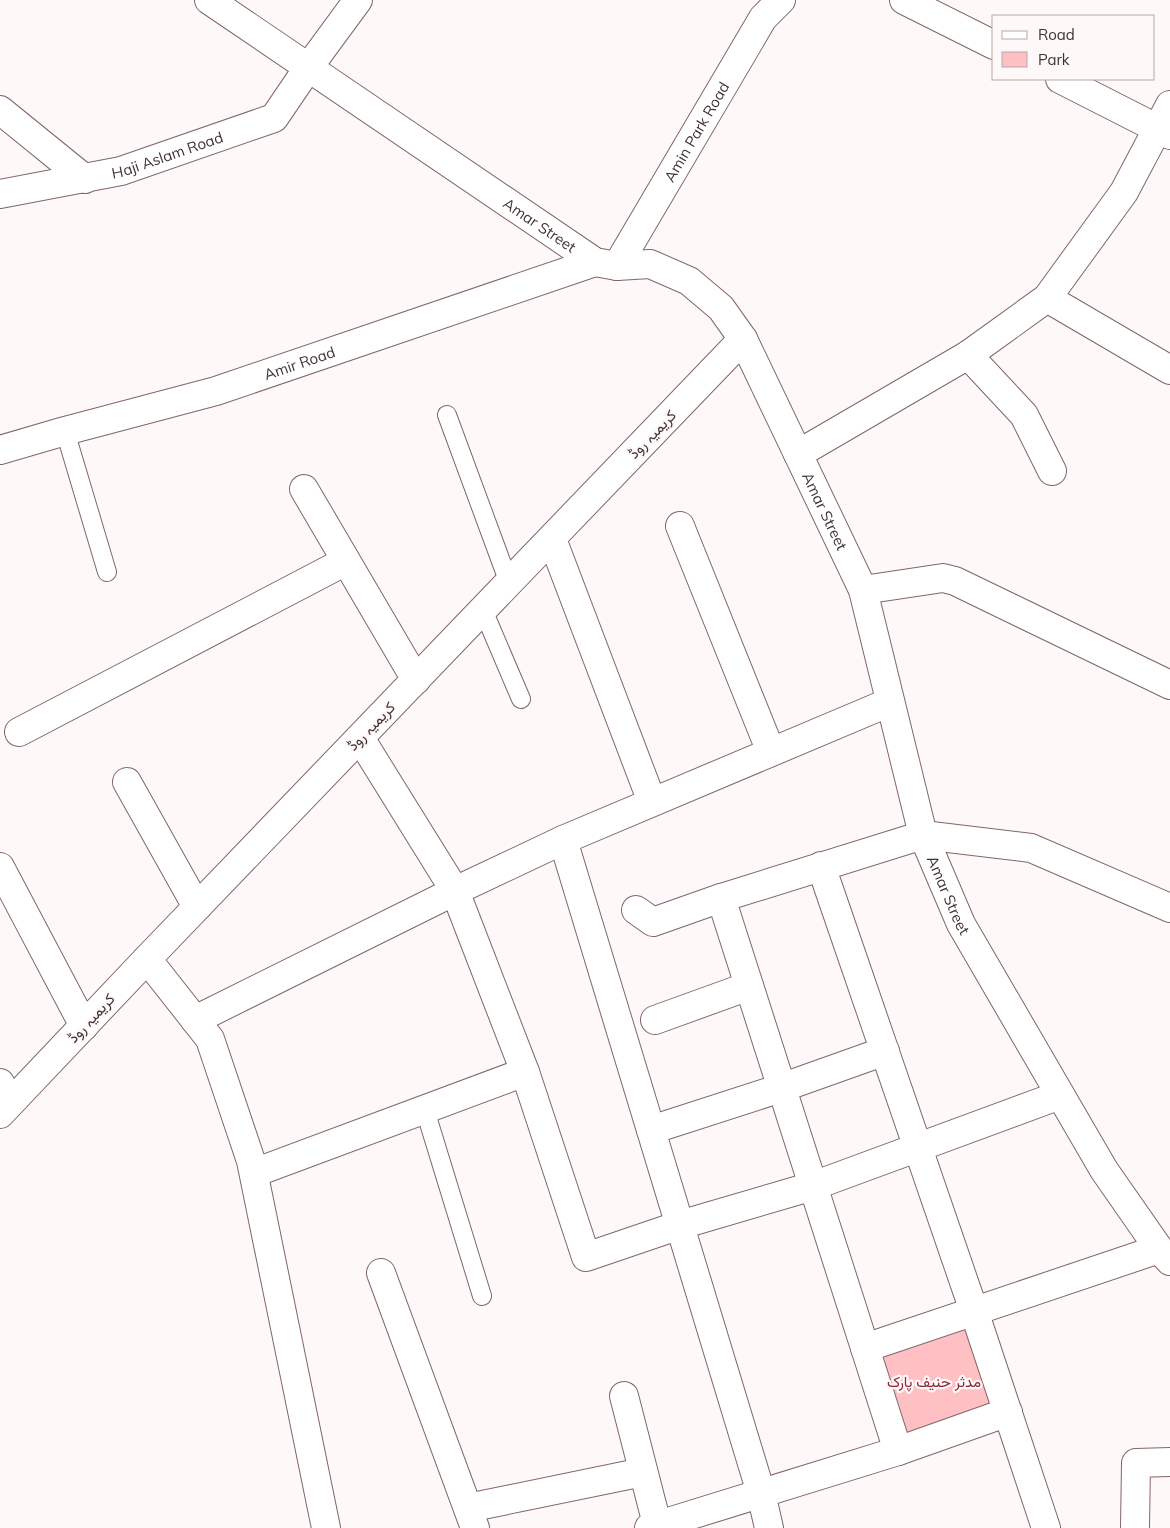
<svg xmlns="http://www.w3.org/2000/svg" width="1170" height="1528" viewBox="0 0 1170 1528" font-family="Mulish,Vazirmatn,sans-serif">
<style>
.green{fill:#fec0c3}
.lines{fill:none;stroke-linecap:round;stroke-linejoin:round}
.lane-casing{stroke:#826667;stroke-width:20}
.street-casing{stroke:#826667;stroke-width:30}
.secondary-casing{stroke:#826667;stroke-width:30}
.lane{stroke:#fff;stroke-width:18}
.street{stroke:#fff;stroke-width:28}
.secondary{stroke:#fff;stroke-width:28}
.labels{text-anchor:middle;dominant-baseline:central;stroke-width:4.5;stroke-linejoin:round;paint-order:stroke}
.street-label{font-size:15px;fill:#403334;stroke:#fef8f8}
.park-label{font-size:15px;fill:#872636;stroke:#fef8f8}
</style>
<rect width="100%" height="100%" fill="#fef8f8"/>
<path class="green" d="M 974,1311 L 1008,1412 L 898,1451 L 865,1348 Z"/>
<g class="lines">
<defs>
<path id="lane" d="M 447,415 L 509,583
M 65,431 L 107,572
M 483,610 L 521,699
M 425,1110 L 482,1296"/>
<g id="street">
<path d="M 904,0 L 994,45"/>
<path d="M 1060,79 L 1170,135"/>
<path d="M 0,110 L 85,179"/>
<path id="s1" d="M 0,194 L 121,171 L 274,118 L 308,68"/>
<path d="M 1047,298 L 1170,370"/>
<path d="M 968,355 L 1024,415 L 1052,471"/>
<path d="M 798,454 L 968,355 L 1047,298 L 1124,192 L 1170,105"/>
<path d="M 304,489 L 416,680"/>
<path d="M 680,526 L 771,752"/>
<path d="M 552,539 L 652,802"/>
<path d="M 863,590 L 943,578 L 955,581 L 1170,685"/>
<path d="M 19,732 L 346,561"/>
<path d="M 360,738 L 455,891 L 525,1072 L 586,1257 L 680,1225 L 813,1186 L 1060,1095"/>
<path d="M 127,782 L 197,907"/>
<path d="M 563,840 L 761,1493 L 769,1528"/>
<path d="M 821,866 L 974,1311 L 1046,1528"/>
<path d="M 0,867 L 84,1026"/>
<path d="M 721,898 L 865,1348"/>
<path d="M 636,910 L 653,922 L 721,898 L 923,835 L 1031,848 L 1170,908"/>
<path d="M 147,959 L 210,1039 L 251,1161 L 326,1528"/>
<path d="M 195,1020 L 455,891 L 563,840 L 890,702"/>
<path d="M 655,1020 L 749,986"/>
<path d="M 0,1083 L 11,1102"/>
<path d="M 651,1130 L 781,1088 L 885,1051"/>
<path d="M 254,1173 L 525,1072"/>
<path d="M 381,1273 L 475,1528"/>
<path d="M 624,1396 L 658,1528"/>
<path d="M 898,1451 L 1008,1412"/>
<path d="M 468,1508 L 643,1472"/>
<path d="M 649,1528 L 898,1451 L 865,1348 L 1159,1249"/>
<path d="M 1135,1528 L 1136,1463 L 1170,1462"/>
</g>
<g id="secondary">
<path id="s2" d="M 209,0 L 595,262 L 617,266 L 650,264 L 689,281 L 721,308 L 743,339 L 863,590 L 923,835 L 961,924 L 1104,1170 L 1159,1249 L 1170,1261"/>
<path d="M 308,68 L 358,0"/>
<path id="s3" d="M 617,266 L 763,18 L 781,0"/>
<path id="s4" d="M 0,450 L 65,431 L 216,391 L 595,262"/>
<path d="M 0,1114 L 147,959 L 743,339"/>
</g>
</defs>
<use href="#lane" class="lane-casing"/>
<use href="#street" class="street-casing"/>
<use href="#secondary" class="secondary-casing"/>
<use href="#lane" class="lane"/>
<use href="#street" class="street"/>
<use href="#secondary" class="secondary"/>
</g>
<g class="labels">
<g class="street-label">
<text stroke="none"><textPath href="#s3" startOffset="156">Amin Park Road</textPath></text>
<text stroke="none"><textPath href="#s1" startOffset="172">Haji Aslam Road</textPath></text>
<text stroke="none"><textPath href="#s2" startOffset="400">Amar Street</textPath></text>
<text stroke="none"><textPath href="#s4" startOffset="312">Amir Road</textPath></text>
<text transform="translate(652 434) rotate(-46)">کریمیہ روڈ</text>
<text stroke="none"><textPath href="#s2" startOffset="835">Amar Street</textPath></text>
<text transform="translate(371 726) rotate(-46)">کریمیہ روڈ</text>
<text stroke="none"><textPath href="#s2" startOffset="1240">Amar Street</textPath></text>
<text transform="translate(91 1018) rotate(-47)">کریمیہ روڈ</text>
</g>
<g class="park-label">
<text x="934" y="1381">مدثر حنیف پارک</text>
</g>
</g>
<rect x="992" y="15" width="162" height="65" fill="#fef8f8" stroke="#b2a9aa"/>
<rect x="1002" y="31" width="25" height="8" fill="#ffffff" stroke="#b2a9aa"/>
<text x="1038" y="40" font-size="15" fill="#403334">Road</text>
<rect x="1002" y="52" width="25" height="15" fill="#fec0c3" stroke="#b2a9aa"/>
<text x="1038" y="65" font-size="15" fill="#403334">Park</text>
</svg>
